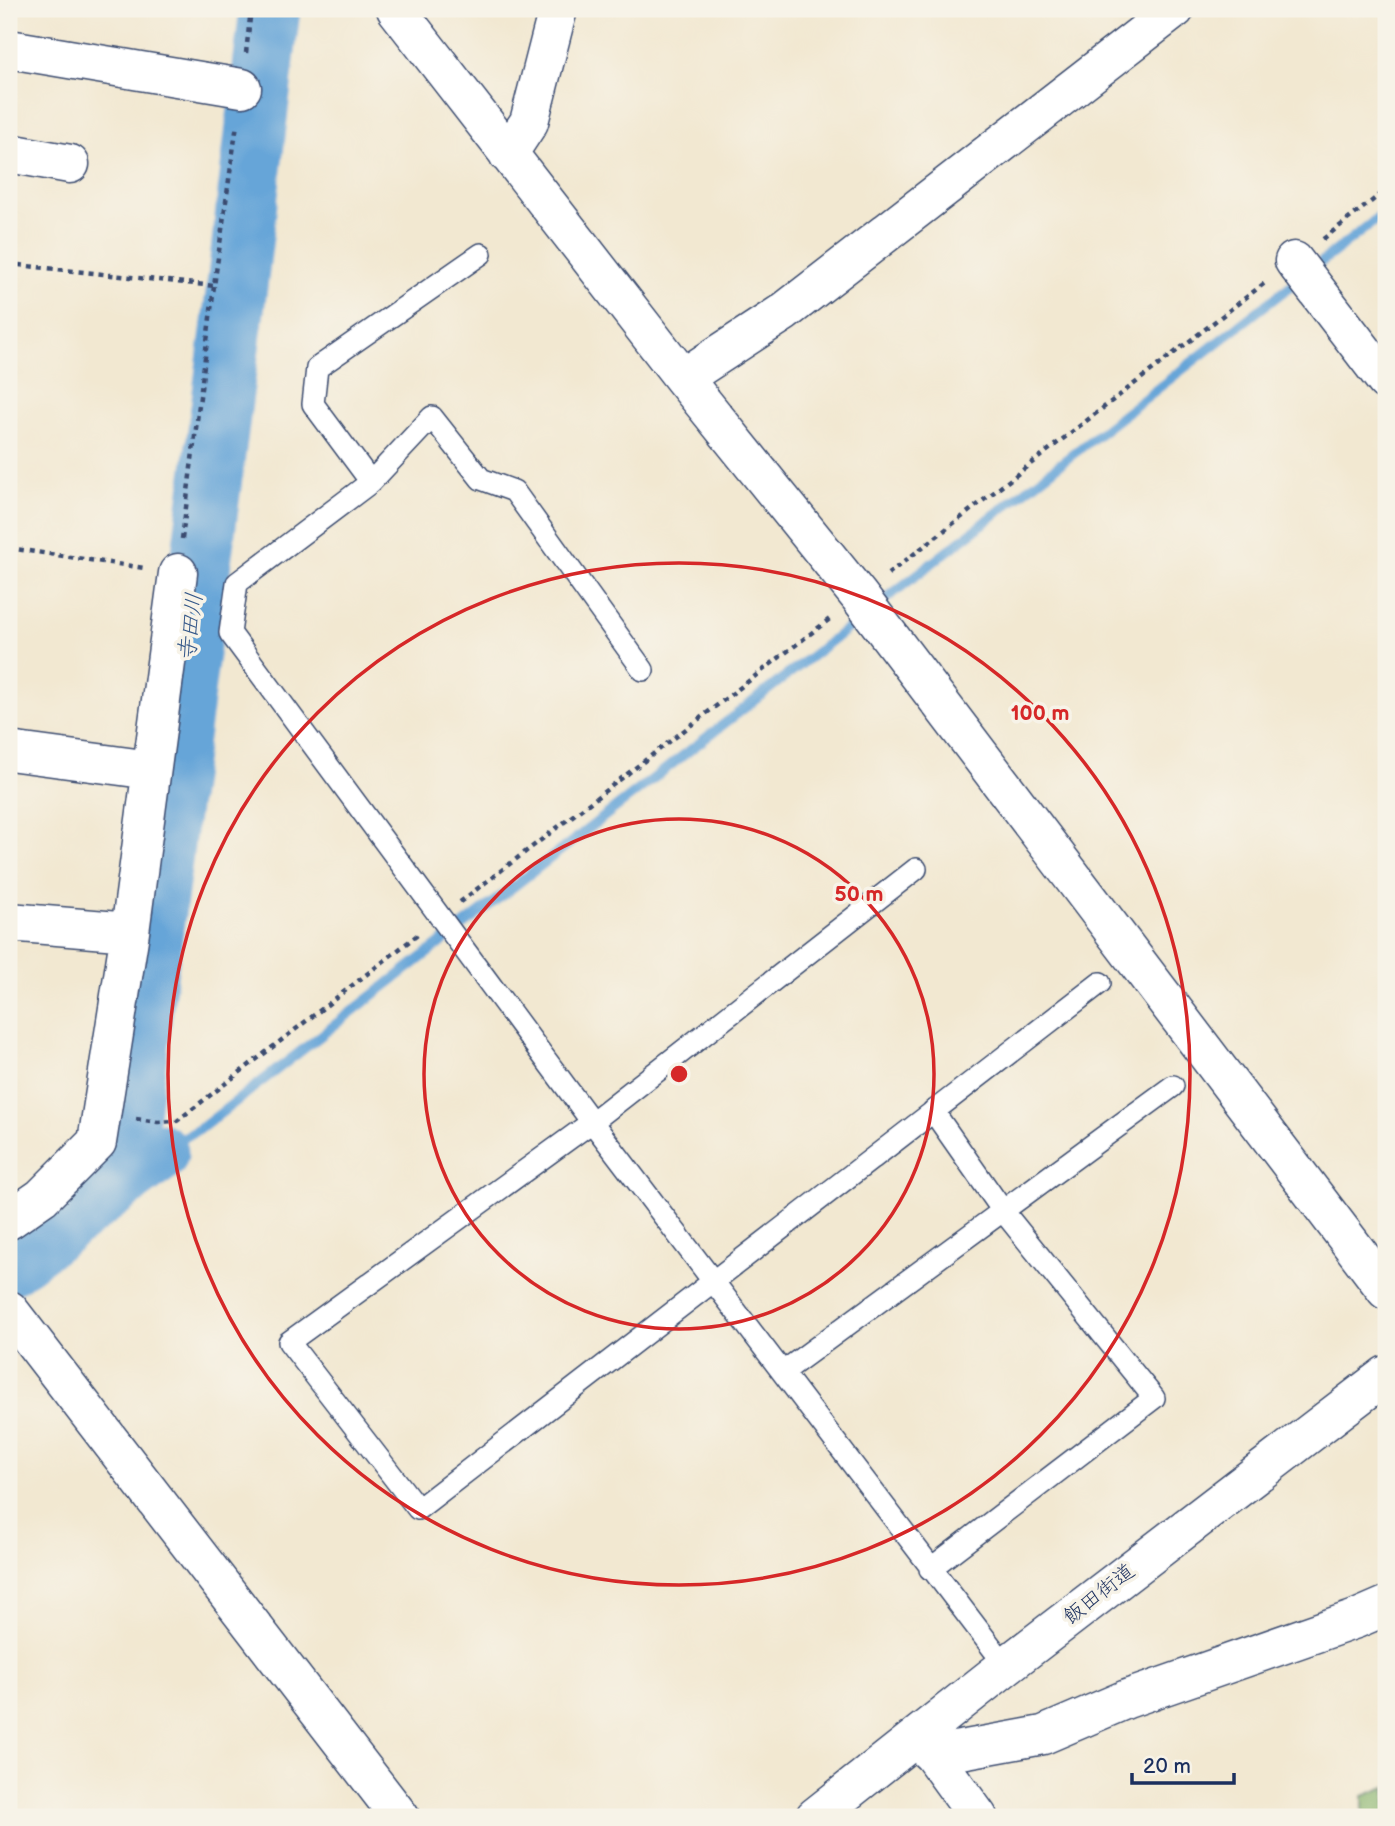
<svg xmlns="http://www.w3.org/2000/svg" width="1395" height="1826" viewBox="0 0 1395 1826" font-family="'Balsamiq Sans','Klee One',sans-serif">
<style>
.forest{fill:#88b46c;stroke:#527265;stroke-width:2}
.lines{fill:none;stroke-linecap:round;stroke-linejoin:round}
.stream{stroke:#66a5d8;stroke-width:10}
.river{stroke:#66a5d8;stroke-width:61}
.service-casing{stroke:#3b4b6f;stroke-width:24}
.minor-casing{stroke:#3b4b6f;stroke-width:41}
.secondary-casing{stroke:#3b4b6f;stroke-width:41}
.path{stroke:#3b4b6f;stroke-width:4.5;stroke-dasharray:5 5;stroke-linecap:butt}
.service{stroke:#fff;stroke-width:21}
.minor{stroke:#fff;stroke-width:38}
.secondary{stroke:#fff;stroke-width:38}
.ring{fill:none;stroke:#d62828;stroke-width:3.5}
.labels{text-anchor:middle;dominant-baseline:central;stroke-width:7;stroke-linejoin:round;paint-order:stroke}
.street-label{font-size:21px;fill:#1b2f5e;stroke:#f7f3e8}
.water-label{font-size:23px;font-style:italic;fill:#355889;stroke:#f7f3e8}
.centre{fill:#d62828;stroke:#f7f3e8;stroke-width:3.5}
.ring-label{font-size:21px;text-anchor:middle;font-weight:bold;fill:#d62828;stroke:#f7f3e8;stroke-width:7;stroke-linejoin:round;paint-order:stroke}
</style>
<rect width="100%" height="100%" fill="#f7f3e8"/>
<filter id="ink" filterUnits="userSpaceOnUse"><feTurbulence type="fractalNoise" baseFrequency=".0143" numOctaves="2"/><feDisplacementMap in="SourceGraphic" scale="14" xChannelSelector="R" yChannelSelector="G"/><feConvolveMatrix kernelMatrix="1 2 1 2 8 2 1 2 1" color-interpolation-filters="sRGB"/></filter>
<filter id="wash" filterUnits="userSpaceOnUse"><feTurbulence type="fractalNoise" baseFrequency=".00686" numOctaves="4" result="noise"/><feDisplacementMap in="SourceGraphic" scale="28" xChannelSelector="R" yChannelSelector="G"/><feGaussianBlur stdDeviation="1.57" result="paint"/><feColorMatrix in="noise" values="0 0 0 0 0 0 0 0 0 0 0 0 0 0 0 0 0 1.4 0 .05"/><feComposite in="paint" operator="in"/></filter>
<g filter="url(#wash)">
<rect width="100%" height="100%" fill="#f2e8d1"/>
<path class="forest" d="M 1386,1787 L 1386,1817 L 1363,1817 L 1363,1796 Z"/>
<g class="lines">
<path class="stream" d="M 158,1153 L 204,1126 L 1386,212"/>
<path class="river" d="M 158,1153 L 112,1187 L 124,1151 L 237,286 L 270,9
M 9,1265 L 112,1187"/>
</g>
</g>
<g filter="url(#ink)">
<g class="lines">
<defs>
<path id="service" d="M 481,254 L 317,368 L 313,404 L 371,482 L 237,583 L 230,633 L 592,1122 L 1006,1666
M 371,482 L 432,417 L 481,479 L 514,491 L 643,670
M 916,869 L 592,1122 L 289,1342 L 418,1509 L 1100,983
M 783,1372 L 1173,1086
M 930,1569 L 1154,1398 L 1003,1211 L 933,1111"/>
<path id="minor" d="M 396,9 L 683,378 L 859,596 L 1386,1290
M 9,49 L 242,88
M 9,153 L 70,164
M 508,154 L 529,122 L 558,9
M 1294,261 L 1386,381
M 683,378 L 784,312 L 1175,9
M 9,751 L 151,770
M 9,922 L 130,932
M 9,1220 L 42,1197 L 97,1142 L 130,932 L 178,573
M 9,1310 L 400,1817
M 917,1740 L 933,1755 L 978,1817
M 933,1755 L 1043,1735 L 1127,1699 L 1356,1619 L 1386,1606"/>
<path id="secondary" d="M 815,1817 L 1006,1666 L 1386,1375"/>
</defs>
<use href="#service" class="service-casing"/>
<use href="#minor" class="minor-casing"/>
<use href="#secondary" class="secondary-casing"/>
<path class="path" d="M 246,53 L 251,9
M 1323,239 L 1386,190
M 9,264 L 214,286 L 237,124
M 182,539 L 214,286
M 9,548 L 144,568
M 888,574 L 1266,282
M 460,902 L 831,618
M 136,1119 L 158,1122 L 177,1121 L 420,933"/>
<use href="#service" class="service"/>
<use href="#minor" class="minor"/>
<use href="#secondary" class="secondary"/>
</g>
</g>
<g class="ring">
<circle cx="679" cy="1074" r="255"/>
<circle cx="679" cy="1074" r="511"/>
</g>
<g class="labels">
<g class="street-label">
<text transform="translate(1099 1594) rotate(-38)">飯田街道</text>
</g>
<g class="water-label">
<text transform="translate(191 627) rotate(-83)">寺田川</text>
</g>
</g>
<circle cx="679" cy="1074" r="10" class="centre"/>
<g class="ring-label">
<text x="1040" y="720">100 m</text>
<text x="859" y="901">50 m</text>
</g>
<rect width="1395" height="1826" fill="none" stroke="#f7f3e8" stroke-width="35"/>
<path d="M1132 1773v10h102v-10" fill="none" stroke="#1b2f5e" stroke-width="3.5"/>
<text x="1143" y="1773" font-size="21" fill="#1b2f5e" stroke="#f7f3e8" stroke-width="5" paint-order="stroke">20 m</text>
</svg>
